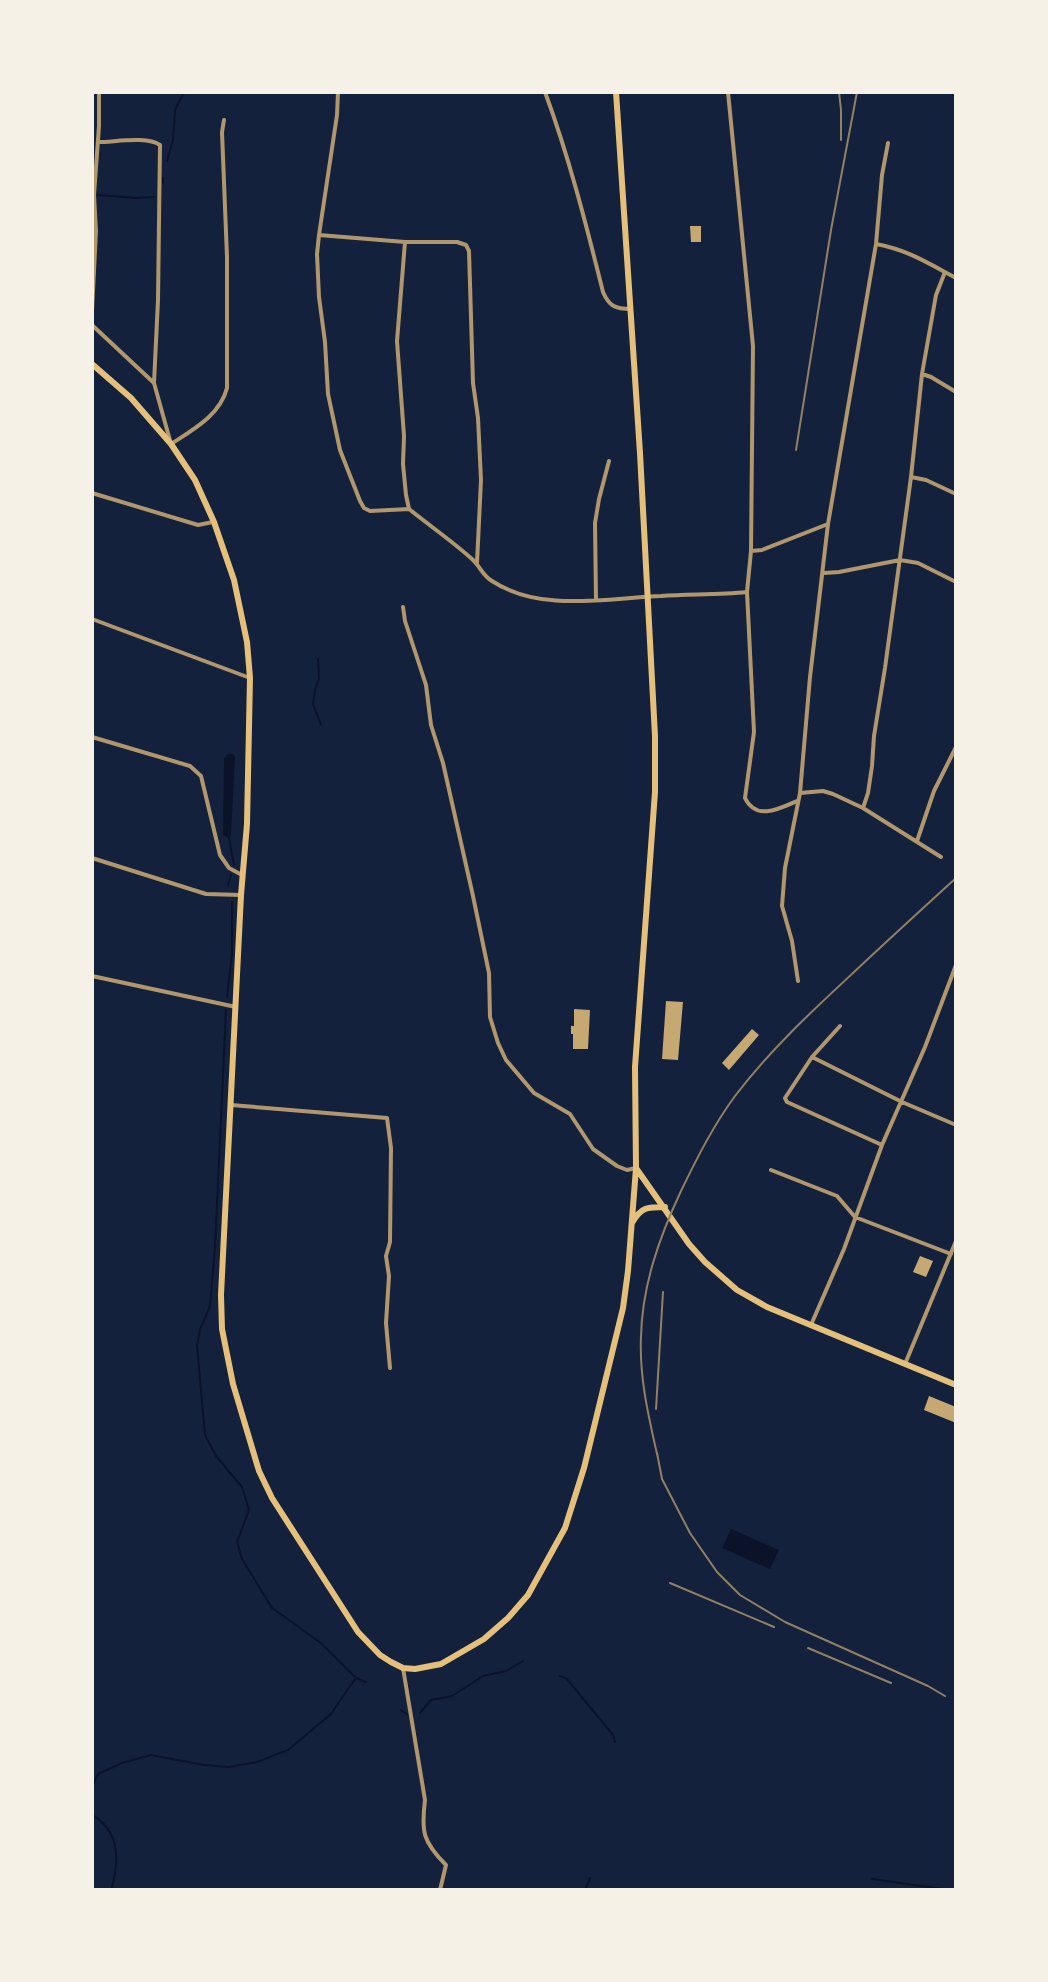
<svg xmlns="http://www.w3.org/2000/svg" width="1048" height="1982" viewBox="0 0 1048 1982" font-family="'Sofia Sans Condensed',sans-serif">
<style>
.water{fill:#0b132b}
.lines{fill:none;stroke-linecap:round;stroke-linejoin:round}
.stream{stroke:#0b132b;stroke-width:2}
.building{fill:#c6a872}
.minor{stroke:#b1986c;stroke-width:4}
.secondary{stroke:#e5c07b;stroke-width:6}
.rail{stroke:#918062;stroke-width:2}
</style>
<rect width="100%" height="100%" fill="#14213d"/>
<path class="water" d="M 227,754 L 233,754 L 235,756 L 231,835 L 229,838 L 223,835 L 224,759 Z
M 731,1529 L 779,1550 L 770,1569 L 722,1548 Z"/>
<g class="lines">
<path class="stream" d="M 167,161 L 173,140 L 175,110 L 184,92
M 163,183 L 163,178
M 98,195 L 136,198 L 155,197
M 92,230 L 93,215
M 318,659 L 319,679 L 315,690 L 313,704 L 321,725
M 229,838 L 234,865
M 228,885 L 231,875
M 227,997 L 232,953 L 232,902
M 226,1010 L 215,1247 L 210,1306 L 200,1330 L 197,1345 L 205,1435 L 216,1456 L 242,1487 L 249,1510 L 237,1542 L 242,1559 L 272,1608 L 321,1643 L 356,1678 L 366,1682
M 560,1676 L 566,1678 L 613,1735 L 615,1742
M 401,1710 L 408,1715
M 420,1713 L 431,1700 L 452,1696 L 483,1676 L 506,1671 L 523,1661
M 92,1787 L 98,1774 L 122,1763 L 151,1755 L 204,1765 L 229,1767 L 257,1762 L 288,1750 L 331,1714 L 355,1679
M 92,1815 C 121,1831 119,1863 111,1890
M 872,1879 L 950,1890
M 585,1890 L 590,1878"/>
</g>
<path class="building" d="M 690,226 L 701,226 L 701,242 L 691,242 Z
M 666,1001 L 683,1002 L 678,1060 L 662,1059 Z
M 574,1009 L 590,1010 L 588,1049 L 573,1049 L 573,1034 L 571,1034 L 571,1026 L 574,1026 Z
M 752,1029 L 759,1035 L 729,1070 L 722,1063 Z
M 920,1256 L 933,1261 L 926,1277 L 913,1272 Z
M 929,1396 L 956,1407 L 956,1423 L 924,1410 Z"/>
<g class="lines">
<path class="minor" d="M 338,92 L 337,115 L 319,235 L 317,254 L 319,297 L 325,342 L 328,394 L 340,450 L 360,501 L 364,508 L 370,511 L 409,509
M 545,92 C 569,157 586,224 603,292 C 609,306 615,309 631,309
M 728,92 L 753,346 L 751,551 L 747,592 L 754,732 L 745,798 C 756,821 779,809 797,801
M 98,142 C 115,142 147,136 160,145 L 158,300 L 154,383 L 171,444 C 194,429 220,415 227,388 L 227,257 L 222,132 L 224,120
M 319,235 L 405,242 L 457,242 L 466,245 L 469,251 L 473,383 L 478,418 L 481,480 L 477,563
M 405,242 L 397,341 L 404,436 L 403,464 L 406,495 L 409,509
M 876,244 C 908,250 928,263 956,278
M 92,311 L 96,231 L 94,195 L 99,126 L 99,92
M 92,325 L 154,383
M 922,374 L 931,377 L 956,392
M 911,477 L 926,480 L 956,494
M 92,493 L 198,525 L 213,522
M 409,509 C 430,526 452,541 472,559 C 480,566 482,575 492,581 C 541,613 606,598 661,596 C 689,594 718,595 747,592
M 751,551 L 762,550 L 828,524
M 824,573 L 839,572 L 900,560 L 918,563 L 954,581
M 596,600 L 595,523 L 599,499 L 609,461
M 403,607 L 405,621 L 426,685 L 431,725 L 443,763 L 473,896 L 489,973 L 490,1017 L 498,1043 L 506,1060 L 534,1093 L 570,1114 L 593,1149 L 617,1166 L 627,1170 L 636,1168
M 92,619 L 250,678
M 92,737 L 190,766 L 201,776 L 220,855 L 229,868 L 242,875
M 800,793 L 823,791 L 833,794 L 863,808 L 941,857
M 863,808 L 868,793 L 872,766 L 874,736 L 885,668 L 911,477 L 922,374 L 936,295 L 945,272
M 917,841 L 934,791 L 956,747
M 92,858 L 206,894 L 241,895
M 92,976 L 236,1007
M 798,981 L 792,941 L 782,906 L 785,868 L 800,793 L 810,677 L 828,524 L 876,244 L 882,175 L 888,143
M 840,1026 L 812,1057 L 785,1098 L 787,1102 L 882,1145
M 812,1057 L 902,1102 L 956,1125
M 231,1105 L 387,1118 L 391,1148 L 390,1242 L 386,1256 L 389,1276 L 386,1323 L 390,1368
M 771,1170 L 837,1196 L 855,1217 L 951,1254
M 811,1325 L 844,1249 L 882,1145 L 925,1047 L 956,965
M 905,1364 L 956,1241
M 403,1668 L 425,1800 C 421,1832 423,1842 446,1865 L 440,1890"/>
<path class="secondary" d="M 92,364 L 131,398 L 171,444 L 195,480 L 214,522 L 234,580 L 247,642 L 250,678 L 247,824 L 241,895 L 221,1295 L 222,1329 L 233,1384 L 259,1471 L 272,1498 L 358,1632 L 380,1655 L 391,1662 L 403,1668 L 415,1669 L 441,1664 L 484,1639 L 508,1618 L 528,1595 L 565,1528 L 584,1468 L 623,1308 L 628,1271 L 636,1168 L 635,1067 L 655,792 L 655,736 L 640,453 L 616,92
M 636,1168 L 689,1244 L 705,1262 L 737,1290 L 767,1307 L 956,1385
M 632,1223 C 641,1207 647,1207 665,1207"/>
<path class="rail" d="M 839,92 L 841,110 L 841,140
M 796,450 L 831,230 L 857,92
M 656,1409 L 663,1292
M 657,1453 L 662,1479 L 690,1533 L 717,1572 L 740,1595 L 785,1622 L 928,1686 L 945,1696
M 659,1463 C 650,1422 639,1380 641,1337 C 642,1286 659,1238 681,1191 C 697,1158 713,1126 735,1096 C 770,1050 811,1012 853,973 C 887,941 922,909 956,878
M 670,1583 L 774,1627
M 808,1648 L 891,1683"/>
</g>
<rect width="1048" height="1982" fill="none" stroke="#f6f1e7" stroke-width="188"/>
</svg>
